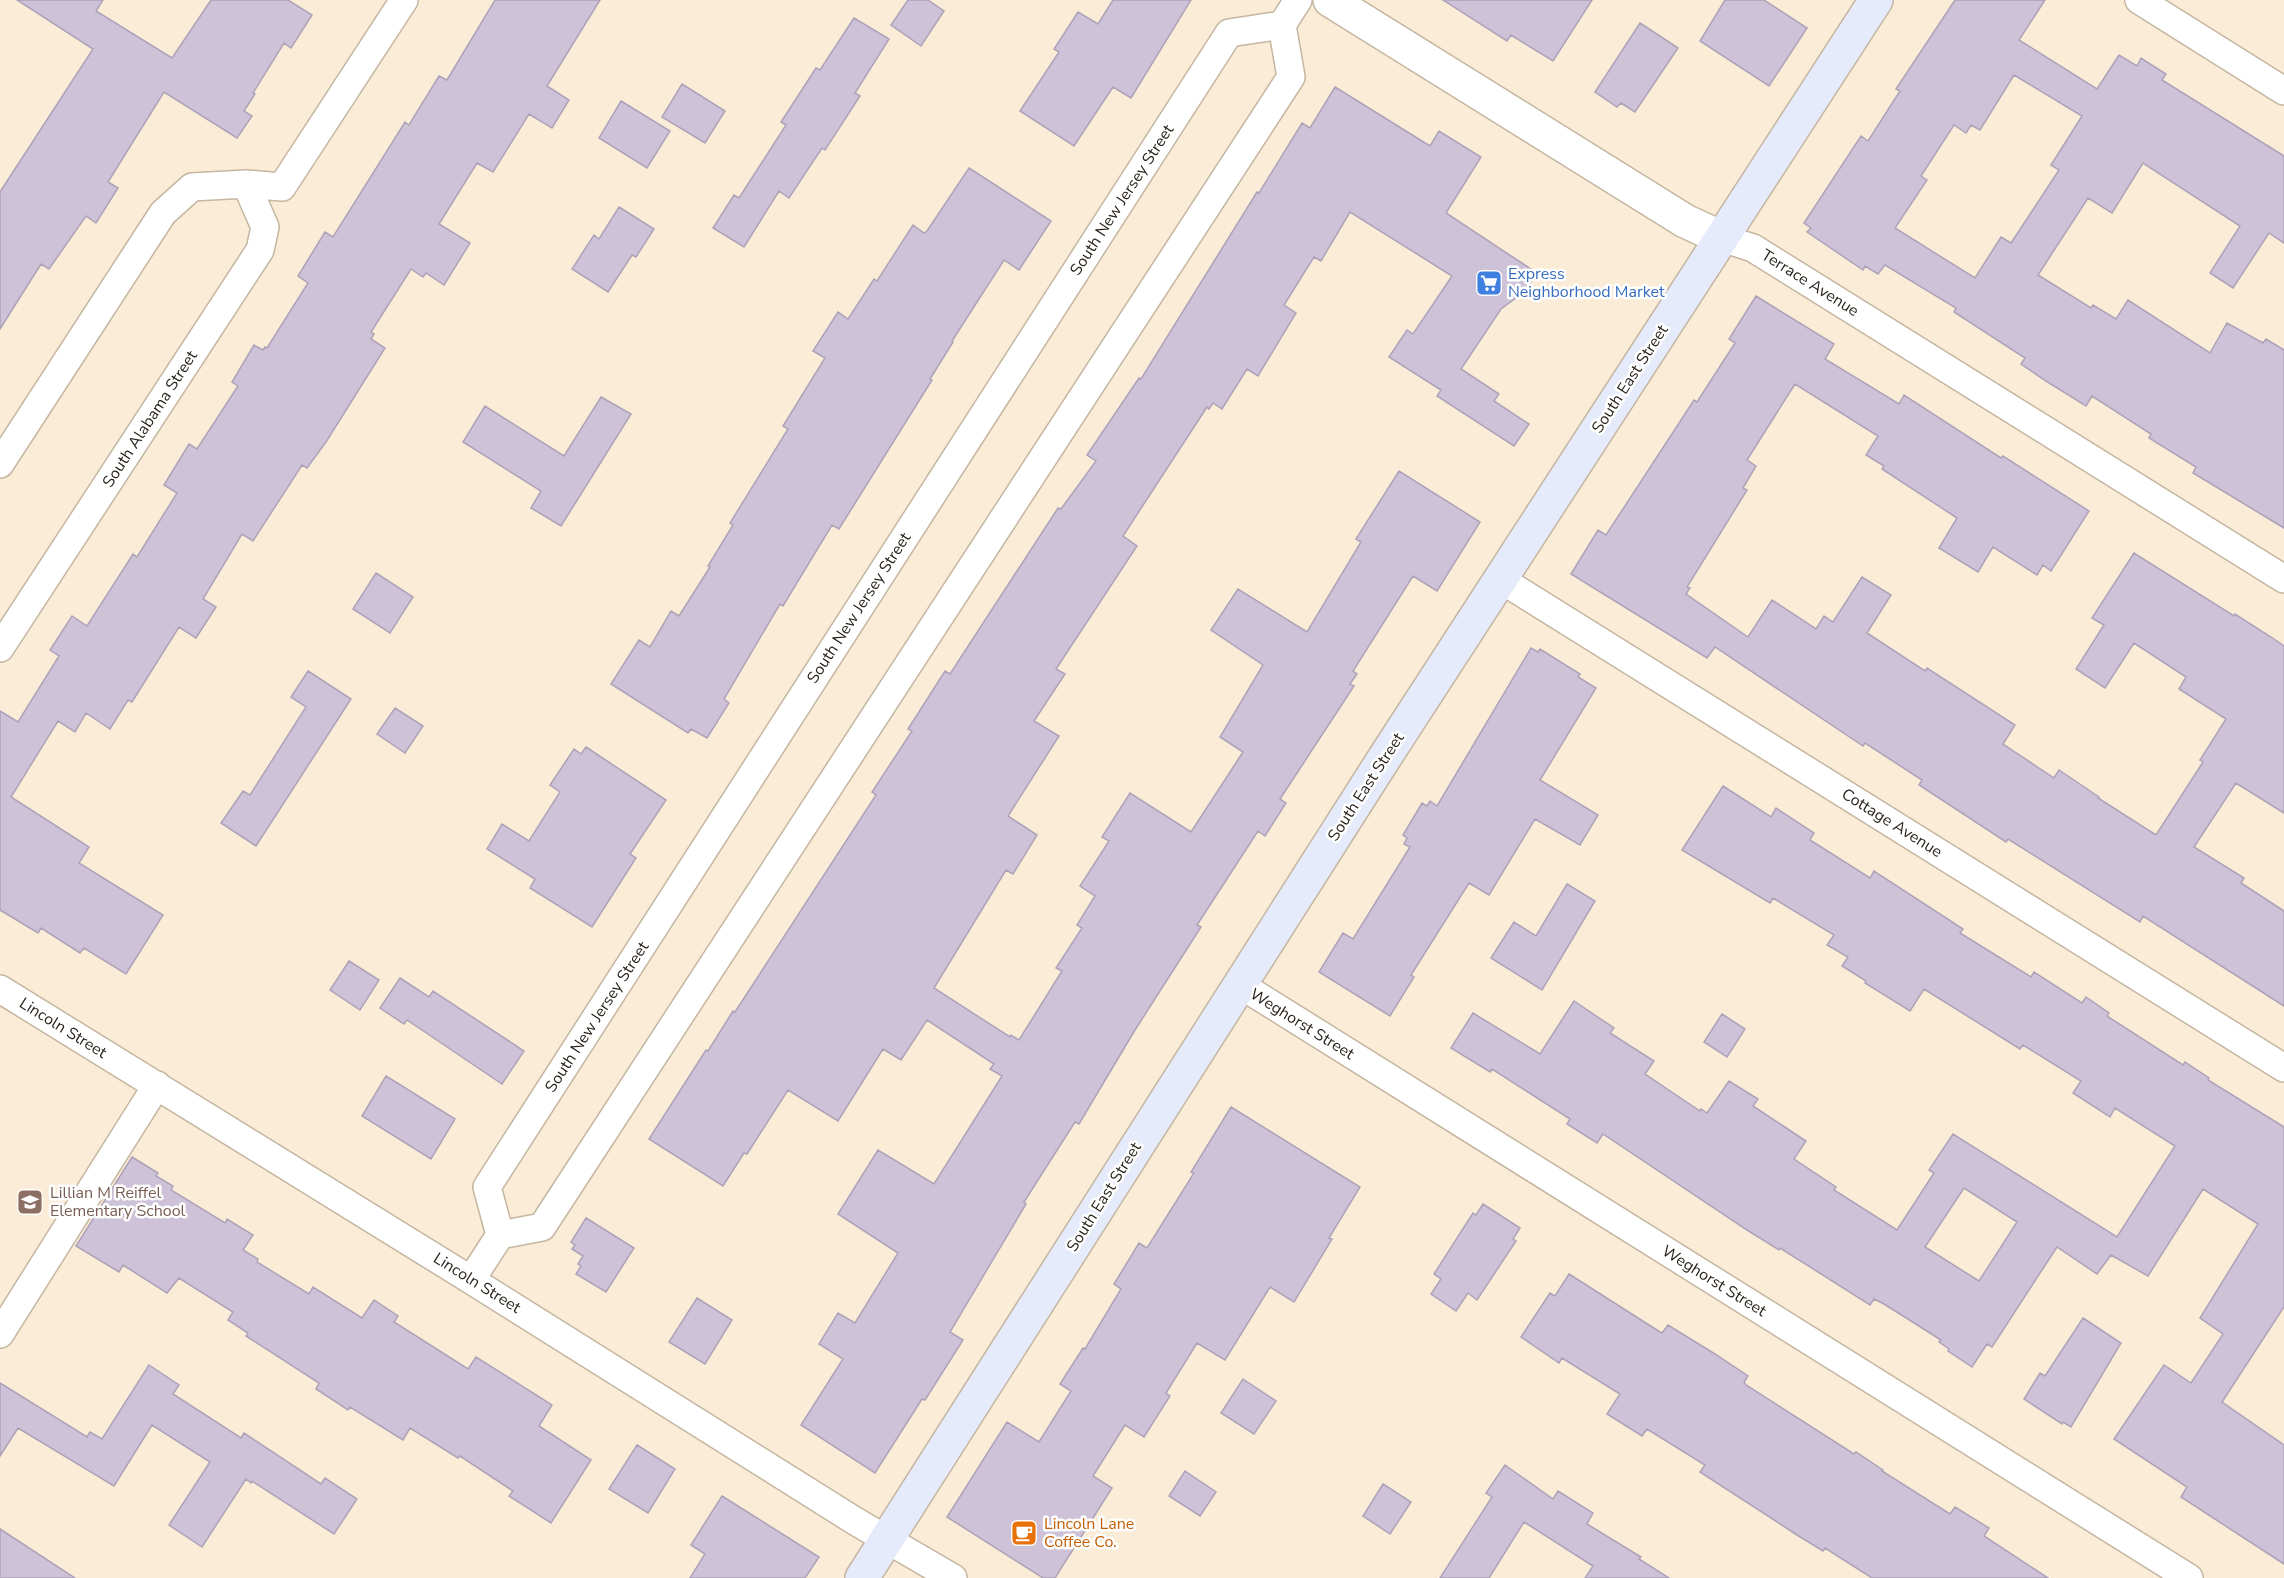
<svg xmlns="http://www.w3.org/2000/svg" width="2284" height="1578" viewBox="0 0 2284 1578" font-family="'Nunito Sans',sans-serif">
<style>
.building{fill:#cdc2d8;stroke:#ada2b8;stroke-width:1.5;fill-rule:evenodd}
.lines{fill:none;stroke-linecap:round;stroke-linejoin:round}
.minor-casing{stroke:#c4b6a1;stroke-width:30}
.tertiary-casing{stroke:#c4b6a1;stroke-width:36}
.secondary-casing{stroke:#c4b6a1;stroke-width:36}
.minor{stroke:#fff;stroke-width:27}
.tertiary{stroke:#fff;stroke-width:33}
.secondary{stroke:#e6ebfc;stroke-width:33}
.labels{text-anchor:middle;dominant-baseline:central;stroke-width:5;stroke-linejoin:round;paint-order:stroke}
.street-label{font-size:16px;fill:#29241c;stroke:#fff}
.shop-label{font-size:16px;fill:#366cbe;stroke:#fff;text-anchor:start}
.education-label{font-size:16px;fill:#785e54;stroke:#fff;text-anchor:start}
.food-label{font-size:16px;fill:#c56008;stroke:#fff;text-anchor:start}
</style>
<rect width="100%" height="100%" fill="#fbecd7"/>
<path class="building" d="M 17,0 L 103,0 L 96,11 L 172,58 L 211,0 L 288,0 L 312,15 L 291,48 L 284,43 L 253,93 L 255,94 L 244,111 L 252,116 L 237,138 L 164,92 L 108,182 L 118,188 L 96,223 L 86,216 L 49,269 L 41,264 L 0,329 L 0,192 L 93,49 Z
M 495,0 L 600,0 L 547,86 L 569,100 L 552,128 L 529,114 L 493,172 L 477,163 L 439,224 L 470,243 L 444,285 L 426,273 L 423,277 L 411,269 L 371,332 L 374,334 L 371,339 L 385,348 L 326,442 L 307,468 L 302,465 L 253,541 L 242,534 L 203,599 L 216,607 L 196,638 L 179,627 L 132,702 L 128,700 L 110,729 L 86,713 L 75,732 L 58,721 L 11,797 L 89,847 L 79,863 L 163,915 L 126,974 L 84,948 L 80,953 L 41,928 L 38,933 L 0,910 L 0,711 L 18,722 L 59,656 L 50,650 L 72,616 L 87,626 L 133,554 L 137,557 L 177,493 L 164,485 L 189,444 L 197,449 L 238,386 L 232,382 L 254,345 L 263,350 L 265,347 L 267,348 L 308,283 L 298,276 L 325,232 L 333,237 L 405,122 L 409,125 L 439,76 L 447,80 Z
M 908,0 L 928,0 L 944,11 L 921,46 L 891,25 Z
M 1113,0 L 1191,0 L 1131,98 L 1113,87 L 1074,146 L 1020,111 L 1059,52 L 1054,49 L 1078,12 L 1098,24 Z
M 1443,0 L 1592,0 L 1553,61 L 1511,35 L 1507,41 Z
M 1725,0 L 1764,0 L 1807,28 L 1769,86 L 1700,41 Z
M 1955,0 L 2045,0 L 2019,40 L 2097,89 L 2119,55 L 2137,66 L 2141,58 L 2166,74 L 2162,80 L 2284,156 L 2284,243 L 2269,233 L 2233,288 L 2210,273 L 2240,226 L 2143,163 L 2112,213 L 2088,198 L 2038,275 L 2091,308 L 2093,305 L 2116,319 L 2128,300 L 2210,353 L 2227,323 L 2263,343 L 2266,339 L 2284,350 L 2284,528 L 2193,473 L 2196,467 L 2149,438 L 2151,434 L 2092,396 L 2086,406 L 2046,381 L 2021,364 L 2025,358 L 1954,312 L 1956,308 L 1885,265 L 1878,274 L 1865,266 L 1863,270 L 1807,232 L 1811,228 L 1804,223 L 1861,136 L 1868,141 L 1900,91 L 1896,89 ZM 2014,75 L 2082,116 L 2051,165 L 2059,170 L 2011,243 L 2001,237 L 1975,278 L 1895,228 L 1927,180 L 1921,176 L 1954,125 L 1966,133 L 1971,125 L 1980,130 Z
M 854,18 L 889,39 L 855,93 L 860,96 L 825,150 L 822,148 L 789,198 L 779,191 L 744,247 L 713,228 L 734,195 L 739,198 L 786,125 L 781,122 L 816,68 L 820,70 Z
M 1640,23 L 1678,48 L 1635,112 L 1621,103 L 1617,107 L 1595,92 Z
M 682,84 L 725,111 L 705,143 L 662,117 Z
M 1335,87 L 1430,146 L 1439,131 L 1481,157 L 1446,213 L 1537,273 L 1524,292 L 1501,309 L 1461,369 L 1499,394 L 1494,401 L 1529,424 L 1514,446 L 1437,396 L 1441,390 L 1389,357 L 1407,330 L 1413,334 L 1452,276 L 1350,212 L 1321,261 L 1314,257 L 1284,305 L 1296,313 L 1258,376 L 1247,369 L 1222,409 L 1213,403 L 1209,409 L 1207,407 L 1123,536 L 1137,546 L 1056,669 L 1065,674 L 1034,721 L 1059,736 L 1008,816 L 1037,835 L 1013,874 L 1006,870 L 934,988 L 1010,1037 L 1011,1035 L 1019,1040 L 1062,971 L 1056,968 L 1082,928 L 1077,925 L 1095,896 L 1080,886 L 1109,841 L 1102,837 L 1130,793 L 1191,832 L 1243,752 L 1220,737 L 1263,665 L 1211,630 L 1238,589 L 1307,632 L 1361,542 L 1356,539 L 1399,471 L 1480,522 L 1437,591 L 1413,576 L 1353,671 L 1357,674 L 1350,684 L 1354,686 L 1280,799 L 1286,803 L 1265,836 L 1258,831 L 1197,925 L 1201,927 L 1135,1030 L 1079,1124 L 1075,1122 L 1024,1202 L 1026,1204 L 950,1332 L 963,1340 L 925,1400 L 922,1399 L 875,1473 L 801,1425 L 843,1359 L 819,1344 L 838,1313 L 855,1323 L 898,1253 L 838,1214 L 878,1150 L 934,1184 L 1002,1076 L 990,1069 L 994,1064 L 927,1020 L 901,1060 L 883,1049 L 838,1121 L 788,1090 L 747,1154 L 744,1153 L 723,1186 L 649,1139 L 706,1050 L 708,1051 L 733,1011 L 735,1012 L 876,795 L 872,792 L 912,731 L 908,729 L 945,671 L 950,674 L 1058,508 L 1061,509 L 1096,461 L 1087,455 L 1139,378 L 1141,379 L 1257,192 L 1259,193 L 1302,123 L 1310,128 Z
M 621,101 L 670,131 L 647,168 L 599,138 Z
M 969,168 L 1051,221 L 1019,270 L 1004,260 L 952,341 L 953,342 L 930,379 L 932,380 L 839,529 L 832,525 L 783,606 L 780,604 L 724,699 L 729,703 L 707,738 L 691,729 L 688,733 L 611,684 L 639,640 L 650,647 L 671,611 L 679,616 L 710,567 L 708,566 L 733,525 L 730,523 L 788,429 L 783,426 L 825,358 L 813,351 L 838,312 L 848,319 L 874,279 L 877,281 L 913,225 L 924,233 L 927,231 Z
M 619,207 L 654,229 L 636,257 L 632,255 L 608,292 L 572,269 L 594,235 L 599,239 Z
M 1756,296 L 1834,344 L 1825,359 L 1899,404 L 1904,395 L 2001,458 L 2003,456 L 2089,511 L 2051,571 L 2043,565 L 2037,575 L 1993,547 L 1978,572 L 1939,548 L 1957,518 L 1882,469 L 1884,466 L 1866,455 L 1878,436 L 1795,384 L 1747,460 L 1756,466 L 1743,488 L 1747,490 L 1687,587 L 1690,588 L 1686,594 L 1748,637 L 1772,600 L 1816,629 L 1824,616 L 1833,622 L 1862,577 L 1891,595 L 1867,633 L 1925,671 L 1927,668 L 2015,725 L 2003,744 L 2054,778 L 2059,770 L 2099,797 L 2098,798 L 2156,835 L 2203,762 L 2200,760 L 2226,719 L 2179,689 L 2186,677 L 2134,643 L 2105,688 L 2076,669 L 2104,625 L 2092,618 L 2134,553 L 2234,616 L 2235,614 L 2271,637 L 2284,646 L 2284,813 L 2236,783 L 2194,847 L 2244,878 L 2241,883 L 2284,911 L 2284,1006 L 2143,916 L 2140,922 L 2008,839 L 2006,842 L 1919,785 L 1922,780 L 1865,743 L 1863,746 L 1715,647 L 1707,658 L 1571,574 L 1598,530 L 1606,535 L 1694,400 L 1697,402 L 1735,343 L 1729,339 Z
M 601,397 L 631,414 L 561,526 L 531,508 L 541,491 L 463,442 L 485,406 L 564,456 Z
M 376,573 L 413,597 L 390,633 L 353,609 Z
M 1531,648 L 1538,652 L 1540,649 L 1580,674 L 1578,677 L 1596,688 L 1540,780 L 1598,815 L 1580,845 L 1535,819 L 1489,895 L 1469,883 L 1411,975 L 1414,977 L 1390,1016 L 1319,972 L 1343,933 L 1353,939 L 1410,847 L 1404,844 L 1407,838 L 1403,835 L 1422,803 L 1427,806 L 1430,801 L 1437,806 Z
M 308,671 L 351,699 L 256,846 L 221,823 L 243,791 L 250,795 L 306,707 L 291,697 Z
M 395,708 L 423,726 L 405,753 L 377,734 Z
M 586,747 L 666,800 L 630,854 L 636,858 L 592,927 L 530,888 L 535,879 L 487,849 L 502,824 L 529,841 L 560,792 L 550,785 L 574,749 L 581,754 Z
M 1723,786 L 1771,817 L 1776,808 L 1814,833 L 1810,840 L 1870,878 L 1874,871 L 1963,929 L 1960,933 L 2031,977 L 2034,972 L 2082,1003 L 2086,997 L 2109,1013 L 2107,1016 L 2183,1065 L 2185,1062 L 2209,1078 L 2208,1080 L 2284,1127 L 2284,1307 L 2222,1402 L 2284,1445 L 2284,1564 L 2181,1497 L 2187,1487 L 2114,1439 L 2164,1365 L 2191,1383 L 2223,1334 L 2200,1318 L 2258,1224 L 2203,1189 L 2148,1276 L 2111,1255 L 2097,1274 L 2057,1247 L 1992,1347 L 1987,1344 L 1972,1367 L 1948,1351 L 1949,1349 L 1939,1342 L 1941,1340 L 1884,1304 L 1874,1299 L 1870,1305 L 1780,1248 L 1779,1250 L 1747,1230 L 1603,1134 L 1597,1143 L 1567,1124 L 1570,1119 L 1492,1069 L 1490,1072 L 1451,1048 L 1473,1013 L 1540,1054 L 1574,1001 L 1614,1028 L 1610,1033 L 1654,1061 L 1645,1074 L 1700,1111 L 1701,1109 L 1707,1113 L 1729,1081 L 1758,1099 L 1753,1106 L 1806,1141 L 1794,1159 L 1836,1187 L 1834,1190 L 1897,1230 L 1934,1173 L 1929,1170 L 1953,1134 L 2117,1237 L 2175,1146 L 2115,1108 L 2110,1117 L 2073,1093 L 2081,1081 L 2023,1045 L 2020,1049 L 1924,989 L 1910,1011 L 1865,983 L 1866,981 L 1842,966 L 1848,957 L 1827,945 L 1834,935 L 1773,898 L 1770,903 L 1682,850 ZM 1964,1188 L 2017,1222 L 1979,1281 L 1925,1247 Z
M 1567,884 L 1595,901 L 1542,990 L 1491,958 L 1514,922 L 1536,936 Z
M 349,961 L 379,980 L 360,1010 L 330,990 Z
M 400,978 L 429,997 L 433,991 L 524,1051 L 502,1084 L 407,1020 L 404,1024 L 380,1008 Z
M 1722,1014 L 1745,1029 L 1727,1057 L 1704,1042 Z
M 386,1076 L 455,1119 L 431,1159 L 362,1116 Z
M 1231,1107 L 1360,1187 L 1329,1238 L 1332,1239 L 1294,1302 L 1270,1287 L 1225,1360 L 1197,1343 L 1166,1393 L 1170,1396 L 1144,1437 L 1125,1425 L 1093,1476 L 1112,1488 L 1055,1578 L 1043,1578 L 947,1517 L 1007,1422 L 1039,1442 L 1071,1391 L 1060,1384 L 1083,1348 L 1085,1349 L 1121,1289 L 1114,1284 L 1139,1243 L 1147,1248 L 1194,1173 L 1191,1172 Z
M 132,1157 L 158,1173 L 156,1176 L 173,1186 L 171,1190 L 225,1223 L 227,1219 L 253,1235 L 243,1250 L 258,1259 L 257,1262 L 309,1294 L 313,1287 L 362,1318 L 374,1300 L 398,1316 L 394,1322 L 468,1369 L 476,1357 L 552,1405 L 539,1426 L 591,1460 L 551,1523 L 509,1496 L 513,1491 L 460,1456 L 458,1458 L 410,1428 L 403,1440 L 350,1407 L 348,1410 L 316,1389 L 319,1383 L 246,1336 L 248,1333 L 228,1320 L 233,1312 L 179,1278 L 167,1293 L 123,1265 L 119,1272 L 76,1246 Z
M 1483,1204 L 1520,1228 L 1513,1239 L 1516,1241 L 1477,1300 L 1468,1293 L 1456,1311 L 1431,1294 L 1441,1279 L 1434,1274 L 1473,1213 L 1476,1215 Z
M 586,1218 L 634,1248 L 606,1292 L 576,1274 L 581,1266 L 578,1264 L 583,1256 L 572,1249 L 575,1245 L 571,1242 Z
M 1569,1274 L 1660,1332 L 1662,1333 L 1668,1325 L 1715,1354 L 1748,1376 L 1744,1382 L 1746,1385 L 1854,1454 L 1856,1452 L 1883,1470 L 1882,1471 L 1950,1514 L 1955,1507 L 1989,1528 L 1984,1536 L 2048,1578 L 1872,1578 L 1825,1548 L 1823,1551 L 1797,1535 L 1700,1472 L 1705,1465 L 1647,1429 L 1642,1436 L 1607,1414 L 1620,1394 L 1562,1358 L 1559,1363 L 1521,1337 L 1550,1293 L 1555,1296 Z
M 697,1298 L 732,1320 L 705,1364 L 669,1342 Z
M 2083,1318 L 2121,1343 L 2071,1427 L 2063,1422 L 2062,1424 L 2024,1399 L 2040,1373 L 2045,1376 Z
M 149,1365 L 179,1385 L 173,1394 L 241,1438 L 244,1433 L 321,1484 L 325,1478 L 357,1499 L 334,1534 L 252,1481 L 251,1483 L 246,1479 L 202,1547 L 169,1525 L 210,1462 L 152,1425 L 114,1486 L 18,1428 L 0,1456 L 0,1383 L 87,1437 L 90,1432 L 102,1439 Z
M 1243,1379 L 1276,1401 L 1254,1434 L 1221,1413 Z
M 637,1445 L 675,1469 L 648,1513 L 609,1489 Z
M 1505,1465 L 1553,1499 L 1558,1491 L 1593,1513 L 1587,1524 L 1641,1557 L 1639,1559 L 1669,1578 L 1585,1578 L 1593,1566 L 1524,1522 L 1489,1578 L 1440,1578 L 1492,1497 L 1486,1493 Z
M 1185,1471 L 1216,1492 L 1200,1516 L 1169,1496 Z
M 1383,1484 L 1411,1502 L 1390,1534 L 1363,1516 Z
M 722,1496 L 819,1557 L 805,1578 L 690,1578 L 705,1554 L 691,1545 Z
M 0,1529 L 75,1578 L 0,1578 Z"/>
<g class="lines">
<defs>
<path id="minor" d="M 2139,0 L 2284,91
M 1722,238 L 1753,248 L 2284,579
M 0,464 L 163,213 L 192,187 L 246,184 L 282,187 L 404,0
M 1500,579 L 2284,1068
M 0,648 L 260,250 L 265,227 L 246,184
M 1239,984 L 2189,1578
M 0,989 L 471,1280 L 855,1521 L 953,1578
M 500,1235 L 487,1187 L 1229,33 L 1282,25
M 471,1280 L 500,1235 L 542,1227 L 1291,77 L 1282,25 L 1298,0
M 0,1334 L 157,1085"/>
<path id="tertiary" d="M 1330,0 L 1685,221 L 1722,238"/>
<path id="secondary" d="M 862,1578 L 1385,757 L 1876,0"/>
</defs>
<use href="#minor" class="minor-casing"/>
<use href="#tertiary" class="tertiary-casing"/>
<use href="#secondary" class="secondary-casing"/>
<use href="#minor" class="minor"/>
<use href="#tertiary" class="tertiary"/>
<use href="#secondary" class="secondary"/>
</g>
<defs>
<symbol id="supermarket-square" viewBox="-11 -11 22 22"><rect x="-9" y="-9" width="18" height="18" rx="4" fill="#3f7fe0" stroke="#fff"/><path d="M-6-5.5h2.5l.6 2H6L4.5 2H-2.5L-4.4-4H-6ZM-1.5 3.2a1.3 1.3 0 1 0 .1 0ZM3 3.2a1.3 1.3 0 1 0 .1 0Z" fill="#fff"/></symbol>
<symbol id="school-square" viewBox="-11 -11 22 22"><rect x="-9" y="-9" width="18" height="18" rx="4" fill="#8d6e63" stroke="#fff"/><path d="M0-5L7-2L0 1L-7-2ZM-4 1L0 2.5L4 1V4Q0 6-4 4Z" fill="#fff"/></symbol>
<symbol id="cafe-square" viewBox="-11 -11 22 22"><rect x="-9" y="-9" width="18" height="18" rx="4" fill="#e8710a" stroke="#fff"/><path d="M-5.5-4.5H6V0H3Q3 3.5 0 3.5H-2.5Q-5.5 3.5-5.5 0ZM3-3.2v2h1.7v-2ZM-6 4.5H4V6H-6Z" fill="#fff"/></symbol>
</defs>
<g fill-rule="evenodd">
<use href="#supermarket-square" x="1474" y="268" width="30" height="30"/>
<use href="#school-square" x="15" y="1187" width="30" height="30"/>
<use href="#cafe-square" x="1009" y="1518" width="30" height="30"/>
</g>
<g class="labels">
<g class="street-label">
<text transform="translate(1122 200) rotate(-57)">South New Jersey Street</text>
<text transform="translate(1810 283) rotate(32)">Terrace Avenue</text>
<text transform="translate(1630 379) rotate(-57)">South East Street</text>
<text transform="translate(150 419) rotate(-57)">South Alabama Street</text>
<text transform="translate(859 608) rotate(-57)">South New Jersey Street</text>
<text transform="translate(1366 787) rotate(-57)">South East Street</text>
<text transform="translate(1892 823) rotate(32)">Cottage Avenue</text>
<text transform="translate(597 1017) rotate(-57)">South New Jersey Street</text>
<text transform="translate(1302 1024) rotate(32)">Weghorst Street</text>
<text transform="translate(63 1028) rotate(32)">Lincoln Street</text>
<text transform="translate(1104 1197) rotate(-58)">South East Street</text>
<text transform="translate(1714 1281) rotate(32)">Weghorst Street</text>
<text transform="translate(477 1283) rotate(32)">Lincoln Street</text>
</g>
<g class="shop-label">
<text x="1508" y="274">Express<tspan x="1508" dy="18">Neighborhood Market</tspan></text>
</g>
<g class="education-label">
<text x="50" y="1193">Lillian M Reiffel<tspan x="50" dy="18">Elementary School</tspan></text>
</g>
<g class="food-label">
<text x="1044" y="1524">Lincoln Lane<tspan x="1044" dy="18">Coffee Co.</tspan></text>
</g>
</g>
</svg>
